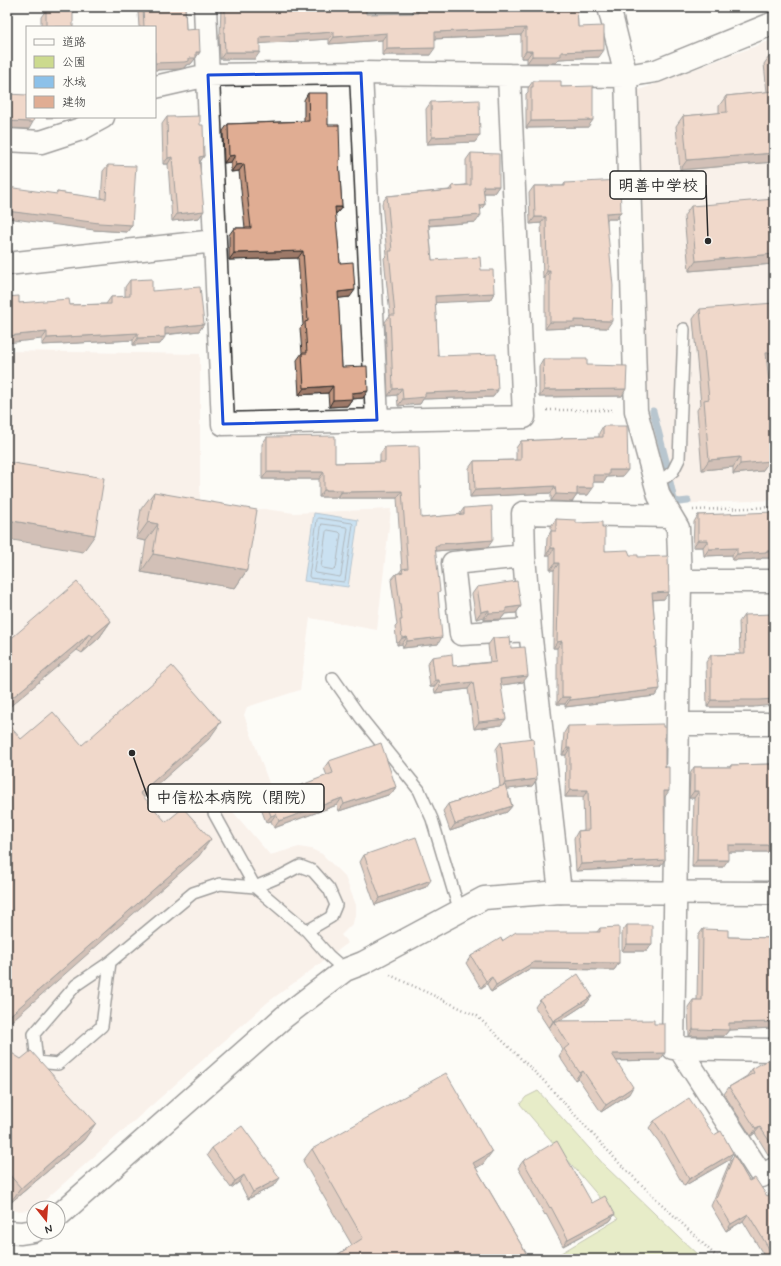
<svg xmlns="http://www.w3.org/2000/svg" width="781" height="1266" viewBox="0 0 781 1266" font-family="Mynerve,'Klee One',sans-serif">
<style>
.built{fill:#f4e4d9}
.green{fill:#ccda8e;stroke:#7c825c}
.water{fill:#8cc1e9;stroke:#65859d}
.lines{fill:none;stroke-linecap:round;stroke-linejoin:round}
.shore{stroke:#526777;stroke-width:1}
.stream{stroke:#65859d;stroke-width:7}
.lane-casing{stroke:#2b2b2b;stroke-width:14}
.street-casing{stroke:#2b2b2b;stroke-width:25}
.secondary-casing{stroke:#2b2b2b;stroke-width:25}
.path{stroke:#2b2b2b;stroke-width:2.5;stroke-dasharray:1 3;stroke-linecap:butt}
.lane{stroke:#fdfcf7;stroke-width:11}
.street{stroke:#fdfcf7;stroke-width:22}
.secondary{stroke:#fdfcf7;stroke-width:22}
.wall{fill:#c1957e;stroke:#2b2b2b}
.shaded-wall{fill:#9d7967;stroke:#2b2b2b}
.building{fill:#e0ad93;stroke:#2b2b2b}
.marked{fill:none;stroke:#1d4ed8;stroke-width:3;stroke-linejoin:round}
.leader{fill:none;stroke:#2b2b2b;stroke-width:1.5}
.callout-dot{fill:#2b2b2b;stroke:#fdfcf7;stroke-width:1.5}
.callout{fill:#fdfcf7;stroke:#2b2b2b;stroke-width:1.5}
.callout-label{font-size:16px;text-anchor:middle;font-weight:bold;fill:#2b2b2b}
</style>
<rect width="100%" height="100%" fill="#fdfcf7"/>
<filter id="ink" filterUnits="userSpaceOnUse"><feTurbulence type="fractalNoise" baseFrequency=".025" numOctaves="2"/><feDisplacementMap in="SourceGraphic" scale="8" xChannelSelector="R" yChannelSelector="G"/><feConvolveMatrix kernelMatrix="1 2 1 2 8 2 1 2 1" color-interpolation-filters="sRGB"/></filter>
<g filter="url(#ink)">
<path class="built" d="M 774,39 L 774,500 L 678,504 L 672,502 L 646,392 L 639,90 Z
M 7,351 L 200,354 L 200,513 L 264,509 L 294,513 L 391,509 L 377,630 L 310,618 L 300,690 L 247,707 L 244,715 L 273,794 L 252,801 L 244,794 L 234,792 L 227,797 L 228,806 L 270,855 L 299,847 L 311,849 L 322,854 L 345,877 L 356,905 L 355,915 L 353,923 L 341,935 L 348,943 L 268,1002 L 36,1208 L 34,1208 L 34,1210 L 16,1211 L 7,1207 Z"/>
<path class="green" d="M 538,1091 L 606,1167 L 702,1259 L 551,1259 L 618,1219 L 520,1104 L 526,1097 Z"/>
<path class="water" d="M 314,513 L 358,520 L 348,587 L 304,581 Z"/>
<g class="lines">
<path class="shore" d="M 319,518 L 352,523 L 353,524 L 345,581 L 344,582 L 310,578 L 309,576 L 317,520 Z
M 322,524 L 346,527 L 348,528 L 341,575 L 340,577 L 316,573 L 315,572 Z
M 328,530 L 339,532 L 341,534 L 336,568 L 334,570 L 323,568 L 321,567 L 326,532 Z"/>
<path class="stream" d="M 653,411 L 668,469
M 670,482 L 674,500 L 679,502 L 688,501"/>
<defs>
<path id="lane" d="M 666,477 L 673,471 L 679,459 L 684,329
M 333,678 L 361,718 L 419,790 L 432,819 L 454,893 L 460,910
M 214,813 L 255,887 L 307,931
M 110,962 L 76,985 L 34,1034 L 37,1062 L 58,1064 L 102,1026 L 110,962 L 193,893 L 220,884 L 255,887 L 281,876 L 300,866 L 313,871 L 329,889 L 336,905 L 331,917 L 307,931 L 329,956 L 345,970"/>
<path id="street" d="M 609,7 L 626,76 L 636,411 L 659,496 L 678,528 L 680,581 L 673,1048 L 774,1050
M 509,75 L 626,76 L 656,71 L 774,23
M 155,87 L 208,75 L 361,73
M 7,140 L 41,142 L 81,129 L 103,117
M 215,241 L 223,424 L 377,420 L 361,73 L 509,75 L 524,417 L 377,420
M 7,264 L 215,241 L 205,7
M 524,556 L 453,563 L 461,634 L 530,630
M 680,581 L 774,581
M 678,724 L 774,724
M 560,892 L 530,630 L 524,556 L 523,513 L 670,516
M 679,1048 L 762,1176 L 774,1169"/>
<path id="secondary" d="M 58,1216 L 284,1017 L 345,970 L 363,963 L 484,898 L 560,892 L 774,893
M 7,1232 L 21,1233 L 34,1231"/>
</defs>
<use href="#lane" class="lane-casing"/>
<use href="#street" class="street-casing"/>
<use href="#secondary" class="secondary-casing"/>
<path class="path" d="M 547,410 L 614,410
M 693,510 L 774,507
M 390,975 L 477,1016 L 542,1079 L 620,1164 L 719,1259"/>
<use href="#lane" class="lane"/>
<use href="#street" class="street"/>
<use href="#secondary" class="secondary"/>
</g>
<path class="wall" d="M 142,7 L 185,7 L 186,30 L 200,52 L 191,64 L 186,65 L 184,68 L 179,69 L 155,70 L 155,27 L 139,27 L 138,12 Z
M 221,7 L 318,7 L 366,14 L 413,14 L 413,7 L 577,7 L 578,27 L 599,57 L 559,59 L 556,63 L 527,63 L 527,58 L 521,58 L 521,35 L 435,39 L 430,55 L 382,55 L 382,40 L 329,44 L 329,39 L 260,43 L 255,59 L 220,59 L 219,35 L 220,33 Z
M 46,10 L 73,27 L 41,27 L 41,17 Z
M 771,54 L 774,54 L 774,162 L 680,170 L 676,126 L 683,116 L 719,113 L 719,106 L 726,96 L 767,92 L 764,64 Z
M 533,81 L 561,87 L 588,127 L 526,128 L 526,94 L 528,92 L 528,88 Z
M 308,93 L 328,125 L 339,162 L 342,207 L 337,213 L 335,214 L 340,263 L 350,297 L 338,298 L 342,367 L 363,398 L 352,399 L 347,406 L 329,407 L 328,393 L 299,395 L 297,360 L 302,353 L 300,328 L 303,325 L 298,258 L 229,260 L 229,235 L 234,228 L 245,228 L 239,171 L 231,172 L 231,162 L 224,163 L 223,131 L 228,124 L 304,121 L 304,100 Z
M 431,102 L 480,135 L 475,142 L 427,144 L 426,109 Z
M 167,117 L 200,125 L 204,156 L 200,162 L 199,218 L 172,221 L 168,164 L 163,164 L 162,124 Z
M 471,153 L 499,186 L 494,193 L 484,193 L 485,204 L 480,210 L 476,222 L 429,226 L 432,260 L 481,270 L 494,293 L 490,300 L 435,302 L 438,356 L 498,390 L 493,397 L 423,399 L 420,404 L 398,406 L 397,395 L 388,396 L 385,322 L 390,315 L 384,258 L 387,255 L 382,203 L 387,196 L 449,190 L 452,186 L 466,185 L 466,160 Z
M 108,165 L 132,225 L 127,232 L 94,230 L 56,194 L 57,192 L 101,199 L 103,171 Z
M 565,183 L 616,219 L 607,219 L 607,328 L 571,327 L 570,328 L 545,329 L 545,278 L 543,278 L 541,223 L 530,224 L 529,193 L 534,186 L 563,186 Z
M 691,206 L 773,264 L 689,271 L 684,216 Z
M 130,280 L 152,291 L 204,324 L 199,331 L 165,335 L 160,344 L 133,345 L 133,340 L 42,345 L 42,339 L 19,303 L 70,305 L 106,304 L 111,297 L 125,297 L 125,287 Z
M 700,309 L 767,362 L 768,463 L 762,471 L 733,474 L 733,467 L 702,470 L 697,410 L 701,404 L 693,319 Z
M 543,359 L 587,365 L 622,396 L 539,397 L 539,366 Z
M 603,426 L 623,476 L 607,477 L 604,482 L 593,482 L 588,495 L 577,495 L 572,502 L 551,501 L 551,493 L 470,497 L 469,468 L 474,461 L 516,460 L 516,448 L 521,441 L 561,439 L 561,438 L 599,437 L 599,433 Z
M 267,437 L 335,463 L 380,462 L 380,454 L 385,447 L 421,518 L 459,515 L 464,508 L 488,547 L 435,551 L 438,595 L 438,644 L 403,648 L 402,644 L 397,645 L 395,627 L 397,625 L 391,580 L 396,574 L 399,573 L 402,569 L 397,498 L 337,498 L 337,497 L 319,497 L 319,479 L 262,479 L 262,444 Z
M 154,492 L 247,570 L 235,588 L 141,572 L 146,541 L 136,539 L 141,509 Z
M 698,515 L 774,515 L 774,558 L 762,558 L 761,559 L 732,560 L 732,555 L 704,556 L 703,547 L 693,547 L 694,522 Z
M 556,519 L 602,528 L 605,551 L 638,557 L 664,599 L 653,600 L 656,648 L 655,696 L 565,707 L 565,704 L 557,704 L 557,648 L 553,648 L 554,570 L 550,570 L 550,555 L 546,555 L 547,538 L 551,531 L 551,526 Z
M 477,587 L 521,606 L 516,613 L 505,614 L 501,619 L 484,620 L 484,617 L 476,619 L 472,594 Z
M 744,615 L 754,707 L 707,707 L 706,662 L 711,655 L 740,654 L 739,622 Z
M 111,621 L 99,638 L 82,653 L 77,650 L 7,642 Z
M 493,638 L 511,648 L 523,682 L 501,685 L 501,725 L 474,729 L 468,689 L 435,693 L 434,687 L 430,687 L 427,664 L 432,657 L 453,666 L 490,662 L 488,645 Z
M 568,726 L 664,798 L 665,860 L 660,866 L 576,871 L 574,838 L 578,831 L 584,830 L 583,797 L 565,797 L 566,755 L 562,755 L 564,733 Z
M 501,742 L 537,779 L 532,786 L 507,789 L 512,806 L 507,812 L 450,831 L 443,811 L 448,804 L 500,787 L 496,749 Z
M 329,761 L 396,787 L 391,794 L 339,811 L 337,805 L 274,828 L 271,821 L 266,822 L 260,806 L 265,799 L 327,776 L 324,768 Z
M 774,764 L 774,857 L 771,857 L 771,852 L 728,852 L 723,867 L 692,867 L 694,798 L 689,798 L 690,774 L 694,767 L 730,767 L 731,765 Z
M 364,855 L 426,887 L 375,905 L 360,862 Z
M 627,925 L 652,944 L 647,951 L 622,951 L 622,932 Z
M 600,928 L 619,963 L 614,970 L 529,969 L 491,992 L 487,984 L 481,988 L 466,963 L 471,956 L 502,941 L 597,932 Z
M 703,929 L 728,937 L 774,938 L 774,1028 L 729,1030 L 724,1036 L 689,1036 L 688,1007 L 693,1000 L 697,1000 L 698,936 Z
M 540,1000 L 587,1003 L 559,1021 L 654,1024 L 660,1060 L 616,1061 L 629,1094 L 601,1112 L 578,1078 L 575,1080 L 559,1056 L 563,1050 L 535,1007 Z
M 7,1050 L 84,1140 L 9,1204 L 7,1202 Z
M 774,1068 L 774,1153 L 769,1156 L 755,1133 L 751,1136 L 724,1094 L 729,1087 L 747,1076 L 752,1069 Z
M 654,1121 L 729,1160 L 684,1186 L 659,1142 L 649,1128 Z
M 212,1148 L 275,1185 L 248,1199 L 239,1182 L 231,1188 L 207,1155 Z
M 312,1149 L 483,1164 L 476,1168 L 529,1258 L 528,1259 L 331,1259 L 352,1245 L 303,1161 Z
M 734,1155 L 749,1181 L 767,1196 L 774,1192 L 774,1259 L 766,1259 L 743,1221 L 726,1231 L 711,1206 L 730,1161 Z
M 523,1161 L 592,1203 L 615,1214 L 610,1221 L 563,1246 L 546,1214 L 545,1215 L 518,1168 Z"/>
<path class="shaded-wall" d="M 526,28 L 521,35 L 430,39 L 435,32 Z
M 334,32 L 329,39 L 255,44 L 260,37 Z
M 387,33 L 382,40 L 329,44 L 334,37 Z
M 435,48 L 430,55 L 382,55 L 387,49 Z
M 604,50 L 599,57 L 559,59 L 556,63 L 527,63 L 532,56 L 561,52 Z
M 526,51 L 532,51 L 527,58 L 521,58 Z
M 196,52 L 200,52 L 191,64 L 186,65 L 184,68 L 179,69 L 155,70 L 155,63 L 189,58 Z
M 225,52 L 260,52 L 255,59 L 220,59 Z
M 46,117 L 77,117 L 46,118 Z
M 593,120 L 588,127 L 526,128 L 531,121 Z
M 7,121 L 33,122 L 29,129 L 7,128 Z
M 480,135 L 475,142 L 427,144 L 432,137 Z
M 774,153 L 774,162 L 680,170 L 687,160 Z
M 235,155 L 231,162 L 224,163 L 229,156 Z
M 204,156 L 199,163 L 199,157 Z
M 172,157 L 168,164 L 163,164 L 168,158 Z
M 244,164 L 239,171 L 231,172 L 236,165 Z
M 483,186 L 499,186 L 494,193 L 478,193 Z
M 485,204 L 480,211 L 480,205 Z
M 335,207 L 342,207 L 337,213 L 330,214 Z
M 7,211 L 132,225 L 127,232 L 94,230 L 7,218 Z
M 204,211 L 199,218 L 172,221 L 177,214 Z
M 621,212 L 616,219 L 602,219 L 606,213 Z
M 481,215 L 476,222 L 423,226 L 428,219 Z
M 535,217 L 546,217 L 541,223 L 530,224 Z
M 303,251 L 298,258 L 229,260 L 234,253 Z
M 774,254 L 774,262 L 773,264 L 689,271 L 696,261 Z
M 547,271 L 550,271 L 545,278 L 543,278 Z
M 355,290 L 350,297 L 333,299 L 338,292 Z
M 494,293 L 490,300 L 430,303 L 435,296 Z
M 575,320 L 612,321 L 607,328 L 571,327 L 570,328 L 545,329 L 550,322 Z
M 204,324 L 199,331 L 160,335 L 165,328 Z
M 47,332 L 42,339 L 7,343 L 7,336 Z
M 138,333 L 133,340 L 42,345 L 47,338 Z
M 165,337 L 160,344 L 133,345 L 138,338 Z
M 774,352 L 774,361 L 759,363 L 766,353 Z
M 333,386 L 328,393 L 299,395 L 304,388 Z
M 402,388 L 397,395 L 388,396 L 393,389 Z
M 626,389 L 622,396 L 539,397 L 544,390 Z
M 498,390 L 493,397 L 423,399 L 420,404 L 398,406 L 403,399 L 425,393 Z
M 368,391 L 363,398 L 352,399 L 347,406 L 329,407 L 333,400 L 352,393 Z
M 769,453 L 774,453 L 774,462 L 768,463 L 762,471 L 733,474 L 740,464 Z
M 740,457 L 733,467 L 702,470 L 709,460 Z
M 609,470 L 628,470 L 623,476 L 607,477 L 604,482 L 588,482 L 593,475 Z
M 267,472 L 324,472 L 319,479 L 262,479 Z
M 555,486 L 551,493 L 470,497 L 475,490 Z
M 577,488 L 593,488 L 588,495 L 577,495 L 572,502 L 551,501 L 556,494 Z
M 324,490 L 342,490 L 337,497 L 319,497 Z
M 402,491 L 397,498 L 337,498 L 342,492 Z
M 7,520 L 95,535 L 83,552 L 7,539 Z
M 148,522 L 158,524 L 146,541 L 136,539 Z
M 493,540 L 488,547 L 435,551 L 435,546 L 439,544 Z
M 698,540 L 708,540 L 703,547 L 693,547 Z
M 551,548 L 555,548 L 550,555 L 546,555 Z
M 737,548 L 732,555 L 704,556 L 709,549 Z
M 766,551 L 774,551 L 774,558 L 762,558 L 761,559 L 732,560 L 737,554 Z
M 153,554 L 247,570 L 235,588 L 141,572 Z
M 555,563 L 559,563 L 554,570 L 550,570 Z
M 669,592 L 664,599 L 648,600 L 652,593 Z
M 521,606 L 516,613 L 505,614 L 501,619 L 484,620 L 489,613 L 506,608 Z
M 489,610 L 484,617 L 476,619 L 481,612 Z
M 111,621 L 99,638 L 82,653 L 93,636 Z
M 89,634 L 77,650 L 7,709 L 7,702 Z
M 407,637 L 402,644 L 397,645 L 402,638 Z
M 442,637 L 438,644 L 403,648 L 407,641 Z
M 562,641 L 557,648 L 553,648 L 557,642 Z
M 528,676 L 523,682 L 496,686 L 500,679 Z
M 435,680 L 439,680 L 434,687 L 430,687 Z
M 473,682 L 468,689 L 435,693 L 440,686 Z
M 660,689 L 655,696 L 565,707 L 570,700 Z
M 562,697 L 570,697 L 565,704 L 557,704 Z
M 774,699 L 774,705 L 754,707 L 707,707 L 711,700 Z
M 506,719 L 501,725 L 474,729 L 479,722 Z
M 221,722 L 209,739 L 129,810 L 140,793 Z
M 567,748 L 570,748 L 566,755 L 562,755 Z
M 537,779 L 532,786 L 501,790 L 505,783 Z
M 396,787 L 391,794 L 339,811 L 344,804 Z
M 570,790 L 588,790 L 583,797 L 565,797 Z
M 664,791 L 669,791 L 664,798 L 659,798 Z
M 694,791 L 699,791 L 694,798 L 689,798 Z
M 342,798 L 337,805 L 274,828 L 279,821 Z
M 512,806 L 507,812 L 450,831 L 455,824 Z
M 276,814 L 271,821 L 266,822 L 271,816 Z
M 211,839 L 199,856 L 7,1025 L 7,1018 Z
M 728,845 L 774,845 L 774,848 L 771,852 L 723,852 Z
M 774,853 L 774,857 L 771,857 Z
M 665,860 L 660,866 L 576,871 L 581,864 Z
M 697,860 L 728,860 L 723,867 L 692,867 Z
M 431,880 L 426,887 L 375,905 L 380,898 Z
M 627,944 L 652,944 L 647,951 L 622,951 Z
M 534,962 L 619,963 L 614,970 L 529,969 L 491,992 L 496,985 Z
M 492,977 L 487,984 L 481,988 L 486,981 Z
M 592,996 L 587,1003 L 555,1024 L 554,1021 L 549,1028 L 553,1021 Z
M 774,1022 L 774,1028 L 729,1030 L 724,1036 L 689,1036 L 693,1029 L 729,1023 Z
M 665,1053 L 660,1060 L 607,1061 L 612,1054 Z
M 583,1071 L 578,1078 L 575,1080 L 580,1073 Z
M 633,1087 L 629,1094 L 601,1112 L 606,1105 Z
M 96,1123 L 84,1140 L 9,1204 L 21,1188 Z
M 760,1127 L 755,1133 L 751,1136 L 756,1129 Z
M 774,1149 L 774,1153 L 769,1156 Z
M 492,1152 L 483,1164 L 465,1175 L 473,1163 Z
M 733,1153 L 729,1160 L 684,1186 L 689,1179 Z
M 244,1175 L 239,1182 L 231,1188 L 235,1181 Z
M 280,1178 L 275,1185 L 248,1199 L 253,1192 Z
M 615,1214 L 610,1221 L 563,1246 L 568,1239 Z
M 748,1214 L 743,1221 L 726,1231 L 731,1224 Z"/>
<path class="building" d="M 143,7 L 185,7 L 186,30 L 199,29 L 200,52 L 196,52 L 196,58 L 189,58 L 189,61 L 184,62 L 155,63 L 155,27 L 144,27 Z
M 225,7 L 366,7 L 366,14 L 418,13 L 418,7 L 577,7 L 578,27 L 604,26 L 604,50 L 561,52 L 561,56 L 532,56 L 532,51 L 526,51 L 526,28 L 435,32 L 435,48 L 387,49 L 387,33 L 334,37 L 334,32 L 260,37 L 260,52 L 225,52 L 224,28 L 225,28 Z
M 46,10 L 73,10 L 73,27 L 46,27 Z
M 771,54 L 774,54 L 774,84 Z
M 533,81 L 561,81 L 561,87 L 593,86 L 593,120 L 531,121 L 531,87 L 533,87 Z
M 774,91 L 774,153 L 687,160 L 683,116 L 727,112 L 726,96 Z
M 308,93 L 328,93 L 328,125 L 339,125 L 340,160 L 339,160 L 342,207 L 335,207 L 340,263 L 353,262 L 355,290 L 338,292 L 342,367 L 367,366 L 368,391 L 352,393 L 352,399 L 333,400 L 333,386 L 304,388 L 302,353 L 307,353 L 305,322 L 308,321 L 303,251 L 234,253 L 234,228 L 251,228 L 244,164 L 236,165 L 235,155 L 229,156 L 228,124 L 309,121 Z
M 7,94 L 27,95 L 27,117 L 34,117 L 33,122 L 7,121 Z
M 479,100 L 480,135 L 432,137 L 431,102 Z
M 200,116 L 200,125 L 203,125 L 204,156 L 199,157 L 204,211 L 177,214 L 172,157 L 168,158 L 167,117 Z
M 471,153 L 499,154 L 499,186 L 483,186 L 485,204 L 480,205 L 481,215 L 428,219 L 432,260 L 480,257 L 481,270 L 493,270 L 494,293 L 435,296 L 438,356 L 496,354 L 498,390 L 425,393 L 425,397 L 403,399 L 402,388 L 393,389 L 390,315 L 395,315 L 389,251 L 392,251 L 387,196 L 453,190 L 452,186 L 471,185 Z
M 108,165 L 136,166 L 132,225 L 99,223 L 7,211 L 7,187 L 57,194 L 57,192 L 106,199 Z
M 620,180 L 621,212 L 606,213 L 613,286 L 612,321 L 575,320 L 575,322 L 550,322 L 550,271 L 547,271 L 546,217 L 535,217 L 534,186 L 565,186 L 565,183 Z
M 774,199 L 774,254 L 696,261 L 691,206 Z
M 152,279 L 152,291 L 200,287 L 204,324 L 165,328 L 165,337 L 138,338 L 138,333 L 47,338 L 47,332 L 7,336 L 7,297 L 19,296 L 19,303 L 69,299 L 70,305 L 111,304 L 111,297 L 130,296 L 130,280 Z
M 774,303 L 774,352 L 766,353 L 770,392 L 774,391 L 774,453 L 769,453 L 770,461 L 740,464 L 740,457 L 709,460 L 704,400 L 709,399 L 700,309 Z
M 543,359 L 587,359 L 587,365 L 627,366 L 626,389 L 544,390 Z
M 603,426 L 627,426 L 628,470 L 609,470 L 609,475 L 593,475 L 593,488 L 577,488 L 577,495 L 556,494 L 555,486 L 475,490 L 474,461 L 521,460 L 521,441 L 561,439 L 561,438 L 603,437 Z
M 335,436 L 335,463 L 385,462 L 385,447 L 419,446 L 421,518 L 464,514 L 464,508 L 492,506 L 493,540 L 439,544 L 439,546 L 435,546 L 440,591 L 438,592 L 442,637 L 407,641 L 407,637 L 402,638 L 400,620 L 402,620 L 396,574 L 403,572 L 402,569 L 408,568 L 402,491 L 342,492 L 342,490 L 324,490 L 324,472 L 267,472 L 267,437 Z
M 7,462 L 104,478 L 95,535 L 7,520 Z
M 154,492 L 257,510 L 247,570 L 153,554 L 158,524 L 148,522 Z
M 774,512 L 774,551 L 766,551 L 766,552 L 737,554 L 737,548 L 709,549 L 708,540 L 698,540 L 698,515 Z
M 556,519 L 576,520 L 576,523 L 602,522 L 602,528 L 605,528 L 605,551 L 628,550 L 630,555 L 638,555 L 638,557 L 668,556 L 669,592 L 652,593 L 657,647 L 655,647 L 660,689 L 570,700 L 570,697 L 562,697 L 562,641 L 557,642 L 559,563 L 555,563 L 555,548 L 551,548 L 551,531 L 556,531 Z
M 517,581 L 521,606 L 506,608 L 506,612 L 489,613 L 489,610 L 481,612 L 477,587 Z
M 77,582 L 111,621 L 93,636 L 89,634 L 7,702 L 7,642 Z
M 774,614 L 774,699 L 759,700 L 711,700 L 711,655 L 745,654 L 744,615 Z
M 510,637 L 511,648 L 525,647 L 528,676 L 500,679 L 506,719 L 479,722 L 473,682 L 440,686 L 439,680 L 435,680 L 432,657 L 452,654 L 453,666 L 496,662 L 493,638 Z
M 172,666 L 221,722 L 140,793 L 166,822 L 183,808 L 211,839 L 7,1018 L 7,723 L 21,739 L 53,712 L 82,745 Z
M 663,724 L 663,727 L 665,727 L 665,767 L 669,767 L 669,791 L 664,791 L 665,860 L 581,864 L 578,831 L 589,830 L 588,790 L 570,790 L 570,748 L 567,748 L 568,726 Z
M 533,738 L 537,779 L 505,783 L 501,742 Z
M 381,743 L 396,787 L 344,804 L 342,798 L 279,821 L 276,814 L 271,816 L 265,799 L 333,773 L 329,761 Z
M 774,764 L 774,845 L 728,845 L 728,860 L 697,860 L 699,791 L 694,791 L 694,767 L 731,767 L 731,765 Z
M 505,785 L 512,806 L 455,824 L 448,804 Z
M 416,837 L 431,880 L 380,898 L 364,855 Z
M 627,925 L 652,925 L 652,944 L 627,944 Z
M 619,927 L 619,963 L 534,962 L 496,985 L 492,977 L 486,981 L 471,956 L 501,938 L 502,941 L 516,932 L 600,932 L 600,928 Z
M 703,929 L 728,930 L 728,937 L 774,938 L 774,1022 L 729,1023 L 729,1030 L 693,1029 L 693,1000 L 702,1000 Z
M 578,974 L 592,996 L 553,1021 L 540,1000 Z
M 654,1020 L 654,1024 L 665,1024 L 665,1053 L 612,1054 L 633,1087 L 606,1105 L 583,1071 L 580,1073 L 564,1049 L 569,1045 L 554,1021 Z
M 7,1050 L 21,1059 L 31,1051 L 96,1123 L 21,1188 L 7,1172 Z
M 769,1059 L 774,1068 L 774,1098 L 773,1099 L 774,1100 L 774,1148 L 760,1127 L 756,1129 L 729,1087 L 754,1073 L 752,1069 Z
M 446,1073 L 492,1152 L 473,1163 L 529,1258 L 527,1259 L 331,1259 L 363,1238 L 312,1149 Z
M 689,1098 L 714,1135 L 721,1131 L 733,1153 L 689,1179 L 664,1135 L 654,1121 Z
M 242,1126 L 280,1178 L 253,1192 L 244,1175 L 235,1181 L 212,1148 Z
M 557,1141 L 592,1203 L 605,1196 L 615,1214 L 568,1239 L 551,1207 L 550,1208 L 523,1161 Z
M 734,1155 L 749,1181 L 755,1178 L 767,1196 L 774,1192 L 774,1257 L 748,1214 L 731,1224 L 716,1199 Z"/>
</g>
<path d="M0 0H781V1266H0ZM 361,73 L 377,420 L 223,424 L 208,75 Z" fill="#fdfcf7" fill-opacity=".55" fill-rule="evenodd"/>
<path class="marked" d="M 361,73 L 377,420 L 223,424 L 208,75 Z"/>
<path class="leader" d="M708 241L706 185M132 753L148 798"/>
<g class="callout-dot">
<circle cx="708" cy="241" r="4"/>
<circle cx="132" cy="753" r="4"/>
</g>
<g class="callout">
<rect x="610" y="171" width="96" height="28" rx="4"/>
<rect x="148" y="784" width="176" height="28" rx="4"/>
</g>
<g class="callout-label">
<text x="658" y="191">明善中学校</text>
<text x="236" y="803">中信松本病院（閉院）</text>
</g>
<rect width="781" height="1266" fill="none" stroke="#fdfcf7" stroke-width="24"/>
<rect x="12" y="12" width="757" height="1242" fill="none" stroke="#2b2b2b" stroke-width="1.5" filter="url(#ink)"/>
<rect x="26" y="26" width="130" height="92" fill="#fdfcf7" stroke="#a9a8a5"/>
<rect x="34" y="39" width="20" height="6" fill="#fdfcf7" stroke="#a9a8a5"/>
<text x="62" y="46" font-size="12" fill="#2b2b2b">道路</text>
<rect x="34" y="56" width="20" height="12" fill="#ccda8e" stroke="#a9a8a5"/>
<text x="62" y="66" font-size="12" fill="#2b2b2b">公園</text>
<rect x="34" y="76" width="20" height="12" fill="#8cc1e9" stroke="#a9a8a5"/>
<text x="62" y="86" font-size="12" fill="#2b2b2b">水域</text>
<rect x="34" y="96" width="20" height="12" fill="#e0ad93" stroke="#a9a8a5"/>
<text x="62" y="106" font-size="12" fill="#2b2b2b">建物</text>
<g transform="translate(46 1220) rotate(163)"><circle r="19" fill="#fdfcf7" stroke="#a9a8a5"/>
<path d="M0-3L7 15L0 10L-7 15Z" fill="#c8321e"/>
<text y="-6" font-size="11" font-weight="bold" text-anchor="middle" fill="#2b2b2b">N</text>
</g>
</svg>
